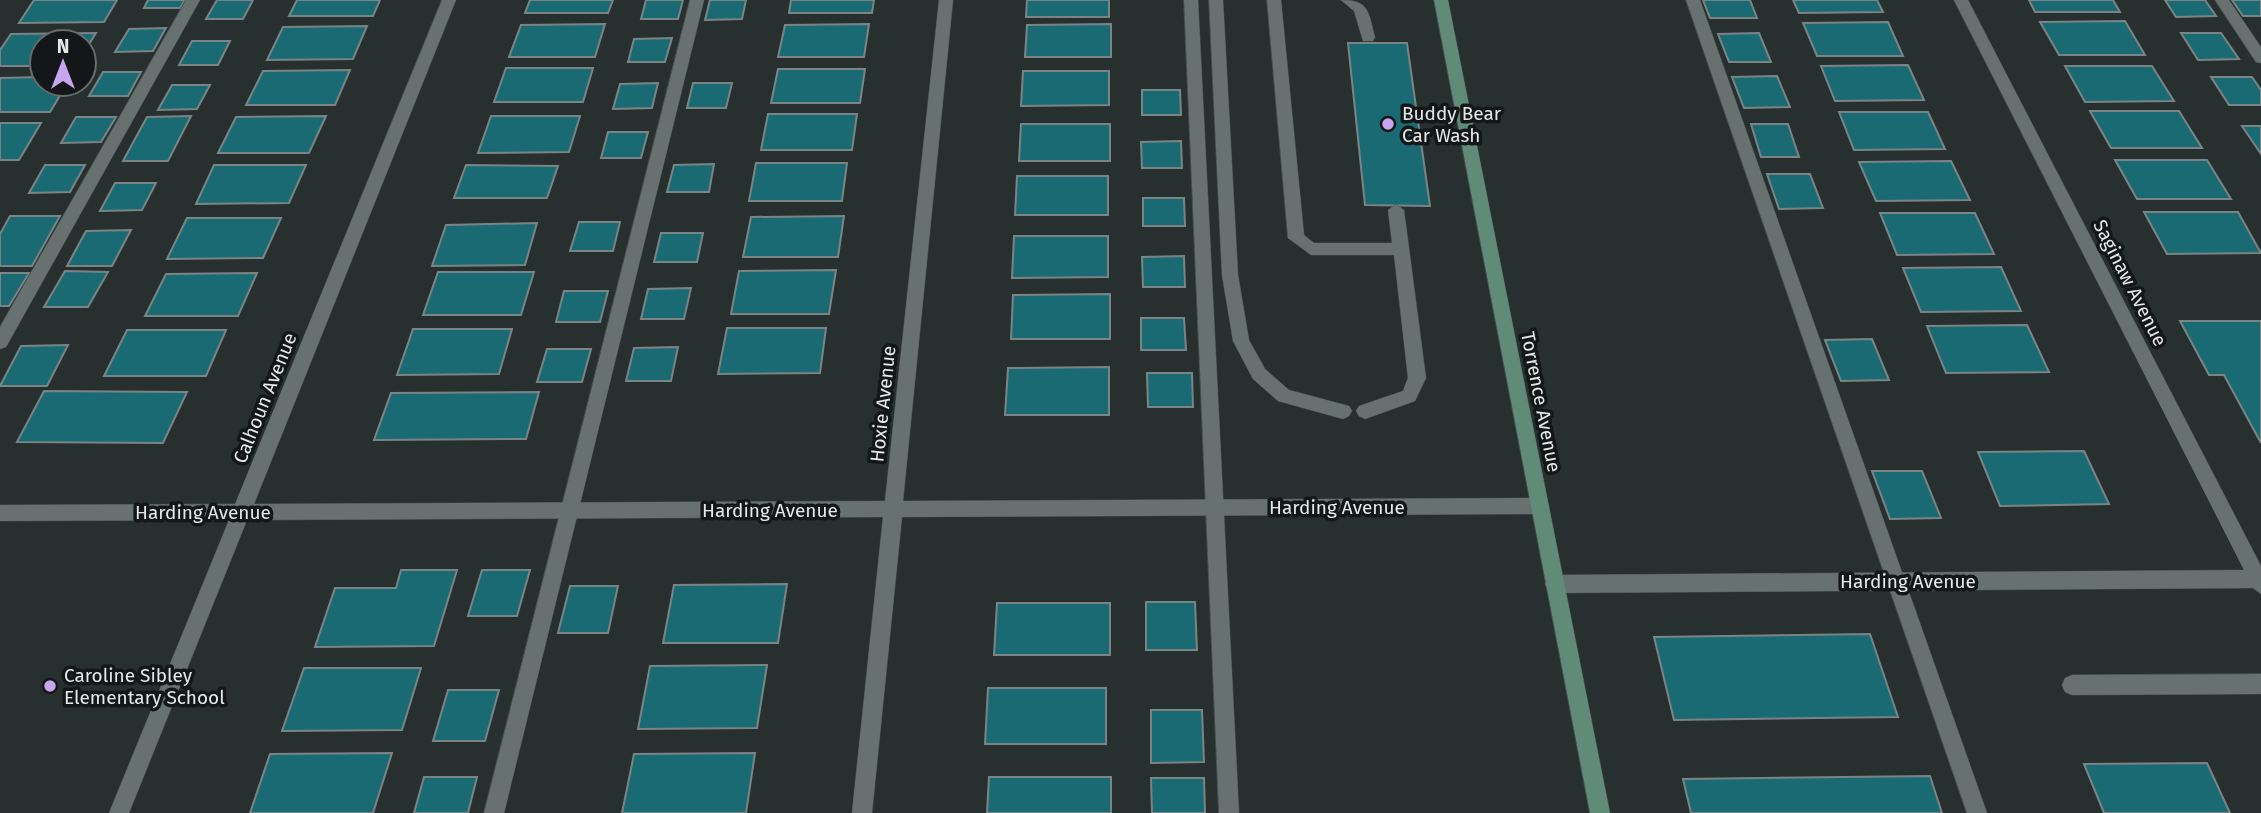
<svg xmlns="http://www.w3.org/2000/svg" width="2261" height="813" viewBox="0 0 2261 813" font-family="'Fira Sans',sans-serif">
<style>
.building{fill:#1a6a74;stroke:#7a8485;stroke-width:2}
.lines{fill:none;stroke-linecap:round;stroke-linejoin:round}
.service-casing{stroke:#474f4e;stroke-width:1}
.minor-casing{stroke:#474f4e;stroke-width:1}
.secondary-casing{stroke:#474f4e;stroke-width:1}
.service{fill:#67716f;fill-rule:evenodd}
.minor{fill:#67716f;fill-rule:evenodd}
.secondary{fill:#608b78;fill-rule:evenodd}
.poi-dot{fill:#c8a5ef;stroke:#141717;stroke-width:2.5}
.labels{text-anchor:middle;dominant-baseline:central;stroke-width:7;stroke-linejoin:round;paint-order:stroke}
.poi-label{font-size:19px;fill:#e5eae9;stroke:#141717;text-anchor:start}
.street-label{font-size:19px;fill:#e5eae9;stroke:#141717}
</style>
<rect width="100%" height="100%" fill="#28302f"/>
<path class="building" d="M 34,0 L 117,0 L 104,22 L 19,23 Z
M 148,0 L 185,0 L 180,8 L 144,8 Z
M 217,0 L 253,0 L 243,19 L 206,19 Z
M 297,0 L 380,0 L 373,16 L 289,16 Z
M 530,0 L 613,0 L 608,13 L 525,13 Z
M 646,0 L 683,0 L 678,19 L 641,19 Z
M 710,0 L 746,0 L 742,19 L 705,20 Z
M 791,0 L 874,0 L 872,13 L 789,13 Z
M 1027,0 L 1109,0 L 1109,17 L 1026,17 Z
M 1703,0 L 1750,0 L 1757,18 L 1710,18 Z
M 1793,0 L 1877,0 L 1883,12 L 1799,13 Z
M 2029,0 L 2113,0 L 2120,12 L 2035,12 Z
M 2165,0 L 2205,0 L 2216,16 L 2176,17 Z
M 2232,0 L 2261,0 L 2261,16 L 2243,16 Z
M 2125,21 L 2145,55 L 2059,55 L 2040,22 Z
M 1888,22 L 1903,56 L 1817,56 L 1803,23 Z
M 605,24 L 595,57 L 509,57 L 521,25 Z
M 869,24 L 864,57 L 778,57 L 785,25 Z
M 1111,24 L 1111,57 L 1025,57 L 1027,25 Z
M 367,26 L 353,59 L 267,60 L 283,27 Z
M 166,28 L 153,51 L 115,52 L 129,29 Z
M 96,33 L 84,52 L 84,42 L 42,42 L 42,66 L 0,66 L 0,50 L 11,34 Z
M 1759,33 L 1771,62 L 1729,62 L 1718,34 Z
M 2181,33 L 2221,33 L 2239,59 L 2198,60 Z
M 672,38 L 665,62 L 628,62 L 634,39 Z
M 192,41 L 230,41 L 218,65 L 179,65 Z
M 1348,43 L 1407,43 L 1430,206 L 1365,205 Z
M 1908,65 L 1924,100 L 1835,101 L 1821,66 Z
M 2065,66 L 2152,66 L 2174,101 L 2085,102 Z
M 506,68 L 593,68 L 583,102 L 494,102 Z
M 778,69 L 865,69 L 860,103 L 771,103 Z
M 350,70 L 335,105 L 246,105 L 263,71 Z
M 1023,71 L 1109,71 L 1109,105 L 1021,106 Z
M 103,72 L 141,72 L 128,96 L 89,96 Z
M 1777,76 L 1790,107 L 1744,108 L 1732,77 Z
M 42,77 L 42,84 L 67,84 L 50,112 L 0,112 L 0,78 Z
M 2211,77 L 2252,77 L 2261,90 L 2261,105 L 2229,105 Z
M 658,83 L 652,108 L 613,109 L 620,84 Z
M 693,83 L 732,83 L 726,108 L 687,108 Z
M 172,85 L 210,85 L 197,109 L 158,110 Z
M 1142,90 L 1180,90 L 1181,115 L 1142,115 Z
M 2090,111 L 2179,111 L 2202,148 L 2111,148 Z
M 1839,112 L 1928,112 L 1945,149 L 1854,150 Z
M 768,114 L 857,114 L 852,150 L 761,150 Z
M 191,116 L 168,161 L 123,161 L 147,117 Z
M 326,116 L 309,153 L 218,153 L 236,117 Z
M 491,116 L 580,116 L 569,152 L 478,153 Z
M 76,117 L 116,117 L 101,142 L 61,143 Z
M 0,123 L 41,123 L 19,160 L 0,160 Z
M 1021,124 L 1110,124 L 1110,161 L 1019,161 Z
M 1751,124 L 1788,124 L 1799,157 L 1761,157 Z
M 2242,126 L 2261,126 L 2261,154 Z
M 608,132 L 648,132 L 641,158 L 601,158 Z
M 1181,141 L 1182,168 L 1142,168 L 1141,142 Z
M 2115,160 L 2207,160 L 2231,199 L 2137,199 Z
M 1951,161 L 1970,200 L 1876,201 L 1859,162 Z
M 756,163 L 847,163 L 842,201 L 749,201 Z
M 714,164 L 709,192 L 667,192 L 674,165 Z
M 45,165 L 85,165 L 70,192 L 29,193 Z
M 214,165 L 306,165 L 289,203 L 196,204 Z
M 466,165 L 558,166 L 547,198 L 454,198 Z
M 1767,174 L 1810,174 L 1823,208 L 1779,209 Z
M 1017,176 L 1108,176 L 1108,215 L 1015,215 Z
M 115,183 L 156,183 L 142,210 L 100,211 Z
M 1143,198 L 1184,198 L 1185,226 L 1143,226 Z
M 2144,212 L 2238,212 L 2261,253 L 2167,254 Z
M 1880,213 L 1975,213 L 1994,254 L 1897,255 Z
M 10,216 L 60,216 L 32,266 L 0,266 L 0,234 Z
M 844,216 L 838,257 L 743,257 L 751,217 Z
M 187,218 L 281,218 L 263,258 L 167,259 Z
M 579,222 L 620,222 L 613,251 L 570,251 Z
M 537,223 L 525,265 L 432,266 L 446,225 Z
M 131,230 L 112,266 L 67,266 L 86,231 Z
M 661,233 L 703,233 L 697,262 L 654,262 Z
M 1014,236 L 1108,236 L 1108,277 L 1012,278 Z
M 1184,256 L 1185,287 L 1143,287 L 1142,257 Z
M 2001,267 L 2021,311 L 1921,312 L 1903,268 Z
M 836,270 L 829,314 L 731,314 L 739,271 Z
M 65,271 L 108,272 L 88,307 L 44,307 Z
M 438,272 L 534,272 L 521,315 L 423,315 Z
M 0,273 L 29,273 L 9,306 L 0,306 Z
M 257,273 L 238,316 L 145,316 L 166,274 Z
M 691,288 L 684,319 L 641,319 L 648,289 Z
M 564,291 L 608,291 L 600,322 L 556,322 Z
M 1110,294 L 1110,339 L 1011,339 L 1013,295 Z
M 1141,318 L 1184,318 L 1186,350 L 1141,350 Z
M 2180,321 L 2261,321 L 2261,443 L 2224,375 L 2209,375 Z
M 2027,325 L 2049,372 L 1946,373 L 1927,326 Z
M 727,328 L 826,328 L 820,373 L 718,374 Z
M 413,329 L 512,329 L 499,374 L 397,375 Z
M 127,330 L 226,330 L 206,376 L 104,376 Z
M 1872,339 L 1889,380 L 1841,381 L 1825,340 Z
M 68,345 L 47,386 L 0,386 L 21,346 Z
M 678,347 L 671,381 L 626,381 L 634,348 Z
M 547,349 L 591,349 L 582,382 L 537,382 Z
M 1109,367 L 1109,415 L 1005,415 L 1008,368 Z
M 1147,373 L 1192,373 L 1193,407 L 1148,407 Z
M 44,391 L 187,392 L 163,443 L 17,442 Z
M 539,392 L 526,439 L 374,440 L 391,393 Z
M 2084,451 L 2109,504 L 2000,506 L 1978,452 Z
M 1872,471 L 1922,471 L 1941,518 L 1890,519 Z
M 401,570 L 457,570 L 434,646 L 315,647 L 335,588 L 396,588 Z
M 482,570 L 530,570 L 517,616 L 468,616 Z
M 787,584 L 778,643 L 663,643 L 674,585 Z
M 570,586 L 618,586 L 608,633 L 558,633 Z
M 1146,602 L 1195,602 L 1197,650 L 1146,650 Z
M 997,603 L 1110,603 L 1110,655 L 994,655 Z
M 1870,634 L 1898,717 L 1674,720 L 1654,637 Z
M 767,665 L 757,728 L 638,729 L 650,666 Z
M 304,668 L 421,668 L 402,730 L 282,731 Z
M 988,688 L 1106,688 L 1106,744 L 985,744 Z
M 448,690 L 499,690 L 485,741 L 433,741 Z
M 1151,710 L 1202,710 L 1204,762 L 1151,763 Z
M 392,753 L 373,813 L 250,813 L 270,754 Z
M 755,753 L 746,813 L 622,813 L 634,754 Z
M 2207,763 L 2230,813 L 2104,813 L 2084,764 Z
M 1930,776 L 1942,813 L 1691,813 L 1683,779 Z
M 424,777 L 477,777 L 468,813 L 414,813 Z
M 989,777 L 1111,777 L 1111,813 L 987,813 Z
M 1151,778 L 1204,778 L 1205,813 L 1152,813 Z"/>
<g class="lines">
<defs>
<path id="service" d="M 186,0 L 200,0 L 6,347 L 0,349 L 0,327 Z
M 690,0 L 704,0 L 504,813 L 484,813 Z
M 1184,0 L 1198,0 L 1239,813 L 1219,813 Z
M 1209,0 L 1223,0 L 1238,275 L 1249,340 L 1265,369 L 1289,390 L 1349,406 L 1352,411 L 1349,416 L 1343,419 L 1278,401 L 1253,379 L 1233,341 L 1222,275 Z
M 1267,0 L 1281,0 L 1304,235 L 1314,243 L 1392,243 L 1388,210 L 1396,204 L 1404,210 L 1426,378 L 1415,401 L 1365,419 L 1359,416 L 1356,411 L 1359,406 L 1403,391 L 1408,378 L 1394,255 L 1311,255 L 1288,238 Z
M 1341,0 C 1370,0 1368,12 1375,37 L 1373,41 L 1363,41 L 1354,11 Z
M 1686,0 L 1700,0 L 1987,813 L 1967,813 Z
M 2215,0 L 2229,0 L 2261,47 L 2261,63 L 2256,62 Z
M 2261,674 L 2261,694 L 2072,695 L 2065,692 L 2062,685 L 2065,678 L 2072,675 Z"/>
<path id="minor" d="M 442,0 L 456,0 L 254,504 L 885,501 L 939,0 L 953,0 L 903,501 L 1540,498 L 1546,500 L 1549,506 L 1546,512 L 1540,514 L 902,517 L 872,813 L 852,813 L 883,517 L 247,520 L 129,813 L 109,813 L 229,520 L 0,521 L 0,505 L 235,504 Z
M 1954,0 L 1968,0 L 2261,566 L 2261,594 L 2253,588 L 1555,593 L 1548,590 L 1545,584 L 1548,578 L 1555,575 L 2244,570 Z"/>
<path id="secondary" d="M 1434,0 L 1448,0 L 1610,813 L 1590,813 Z"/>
</defs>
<use href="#service" class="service-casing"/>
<use href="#minor" class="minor-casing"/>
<use href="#secondary" class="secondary-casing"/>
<use href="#service" class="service"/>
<use href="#minor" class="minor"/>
<use href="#secondary" class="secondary"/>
</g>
<g class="poi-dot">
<circle cx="1388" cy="124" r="7"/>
<circle cx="50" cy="686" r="7"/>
</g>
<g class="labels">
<g class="poi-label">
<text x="1402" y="113">Buddy Bear<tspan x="1402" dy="22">Car Wash</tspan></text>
<text x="64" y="675">Caroline Sibley<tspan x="64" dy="22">Elementary School</tspan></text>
</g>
<g class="street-label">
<text transform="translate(2130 283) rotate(63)">Saginaw Avenue</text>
<text transform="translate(265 398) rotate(-68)">Calhoun Avenue</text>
<text transform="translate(1541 402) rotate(79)">Torrence Avenue</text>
<text transform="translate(883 404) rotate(-84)">Hoxie Avenue</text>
<text x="1337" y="507">Harding Avenue</text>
<text x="770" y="510">Harding Avenue</text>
<text x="203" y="512">Harding Avenue</text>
<text x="1908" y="581">Harding Avenue</text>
</g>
</g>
<g transform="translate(63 63)"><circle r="33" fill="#141717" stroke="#686b6b" stroke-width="2"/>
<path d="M0-5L12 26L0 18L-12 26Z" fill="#c8a5ef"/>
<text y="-10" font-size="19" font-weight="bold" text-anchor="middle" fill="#e5eae9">N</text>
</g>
</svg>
